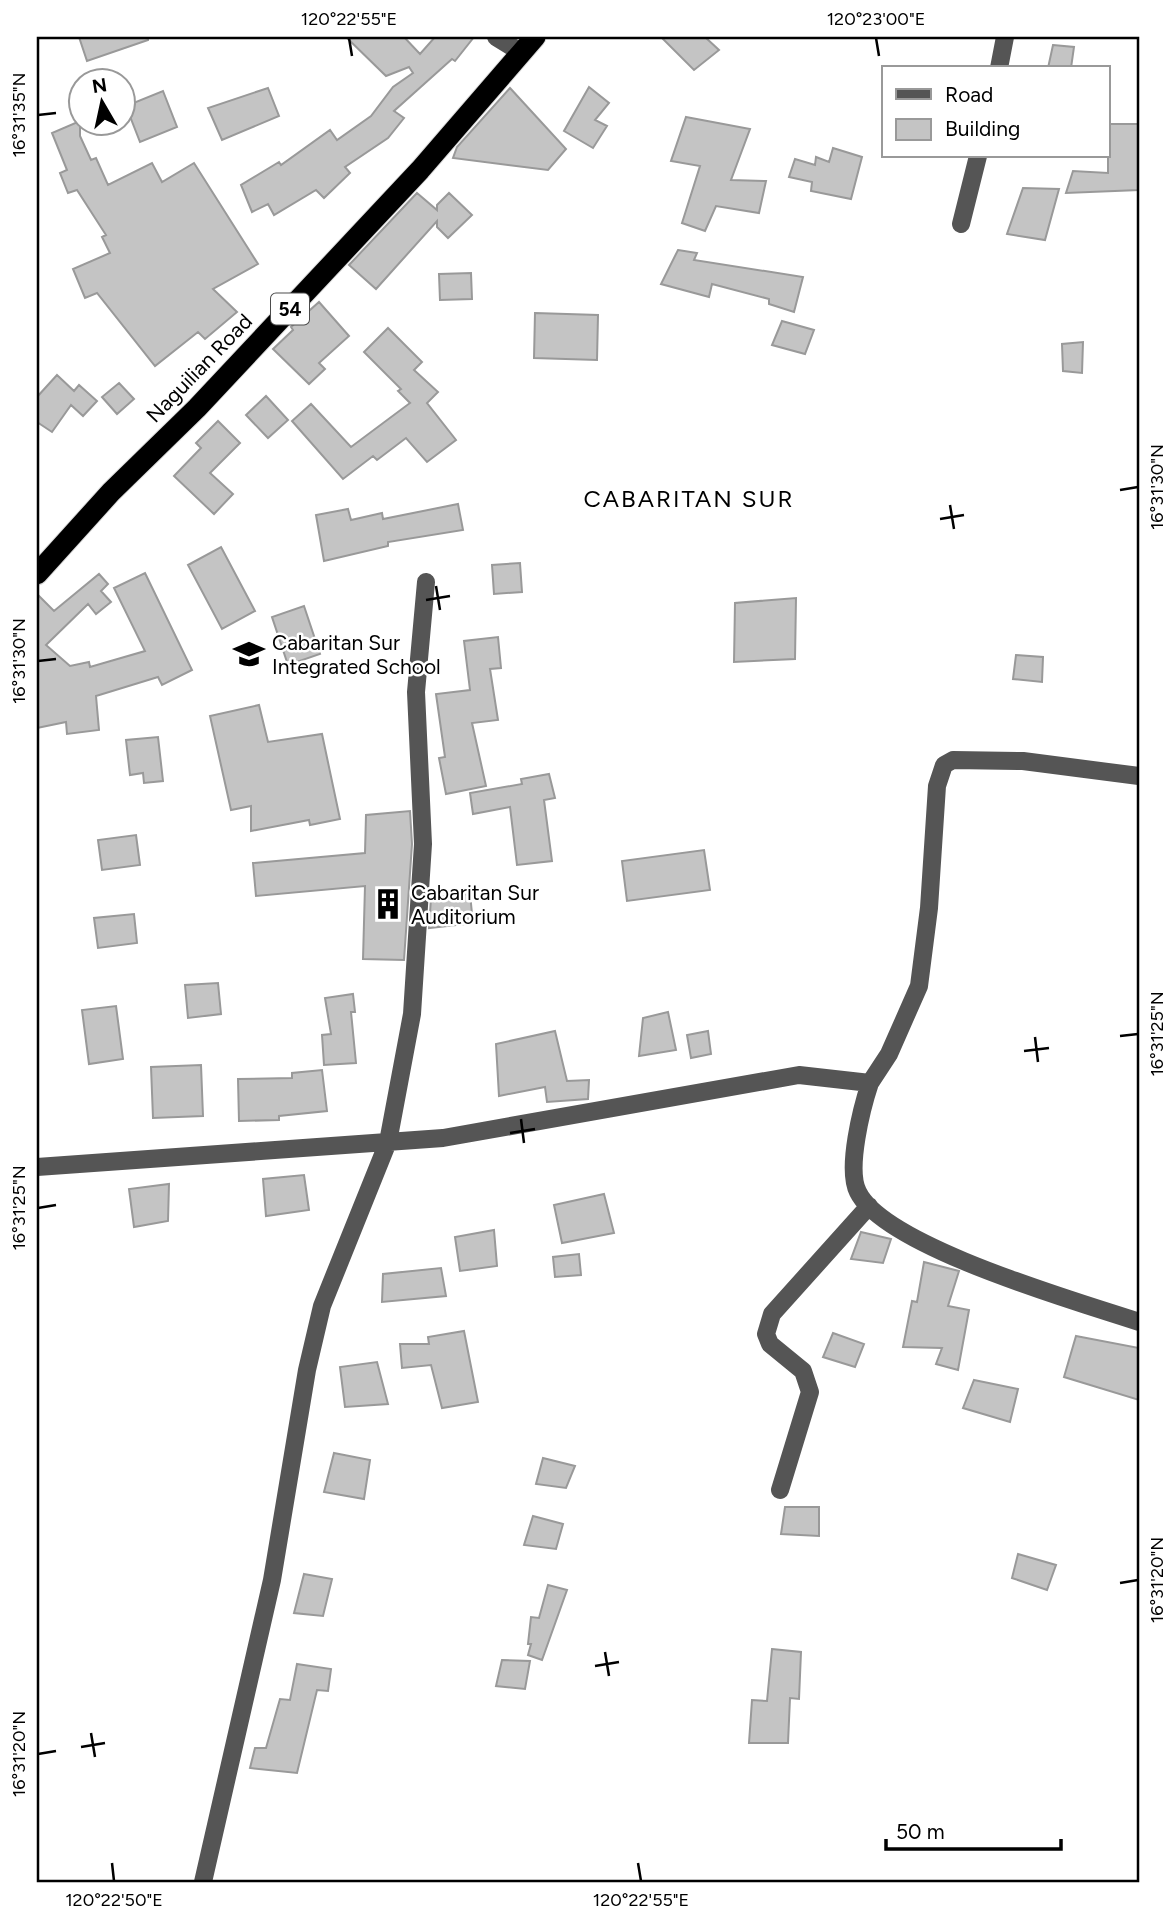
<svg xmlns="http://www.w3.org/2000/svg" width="1176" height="1919" viewBox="0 0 1176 1919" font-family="Figtree,sans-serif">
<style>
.building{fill:#c4c4c4;stroke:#999;stroke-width:2}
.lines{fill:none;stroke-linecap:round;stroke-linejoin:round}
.highway-casing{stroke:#dbdbdb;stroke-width:23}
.minor{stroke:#555;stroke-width:18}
.highway{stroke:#000;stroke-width:21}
.ticks{fill:none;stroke:#000;stroke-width:2.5}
.labels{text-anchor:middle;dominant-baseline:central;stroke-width:5;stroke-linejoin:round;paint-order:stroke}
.shield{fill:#fff;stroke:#4c4c4c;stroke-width:2}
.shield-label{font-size:19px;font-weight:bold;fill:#000}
.street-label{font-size:21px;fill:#000;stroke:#fff}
.poi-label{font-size:21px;fill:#000;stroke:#fff;text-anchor:start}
.quarter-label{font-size:24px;letter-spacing:2px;fill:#000;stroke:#fff}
.neatline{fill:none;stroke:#000;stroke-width:2.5}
.ticks-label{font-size:18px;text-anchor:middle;fill:#000}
</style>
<rect width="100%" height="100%" fill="#fff"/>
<path class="building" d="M 79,37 L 148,37 L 148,40 L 87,61 Z
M 346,37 L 404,37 L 420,54 L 435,37 L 474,37 L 455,61 L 452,59 L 394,111 L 404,118 L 388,138 L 345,167 L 350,173 L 324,198 L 316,190 L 274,215 L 268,204 L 252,212 L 241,185 L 279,162 L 281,165 L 330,130 L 337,140 L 371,116 L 393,87 L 413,73 L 409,67 L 386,76 Z
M 661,37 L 705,37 L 719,50 L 694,70 Z
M 1053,45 L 1074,47 L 1071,68 L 1048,68 Z
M 589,87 L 609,103 L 595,120 L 607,126 L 593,148 L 564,131 Z
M 268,88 L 279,116 L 222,140 L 208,108 Z
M 510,88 L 566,149 L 548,170 L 453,158 L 457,147 Z
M 163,91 L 177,127 L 140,142 L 126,106 Z
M 686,117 L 750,129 L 731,180 L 766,181 L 759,213 L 716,206 L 705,231 L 682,223 L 700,166 L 671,161 Z
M 80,121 L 80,136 L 91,160 L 96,158 L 108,185 L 152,163 L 162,182 L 194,163 L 258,264 L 213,289 L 237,312 L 205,339 L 198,332 L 155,366 L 97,293 L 85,298 L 73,269 L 110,253 L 102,237 L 106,235 L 77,190 L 68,193 L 60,173 L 67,170 L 52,133 Z
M 1108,124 L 1139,124 L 1139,190 L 1066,193 L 1073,171 L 1108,173 Z
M 833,148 L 862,157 L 851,199 L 811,191 L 812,182 L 789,177 L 795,159 L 815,165 L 816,157 L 829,162 Z
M 1023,188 L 1059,189 L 1045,240 L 1007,234 Z
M 417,193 L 437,210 L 437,205 L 449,193 L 472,215 L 448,238 L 437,227 L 437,221 L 376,289 L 349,265 Z
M 678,250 L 697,253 L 694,260 L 803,277 L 794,312 L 769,304 L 769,299 L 712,284 L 709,297 L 661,284 Z
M 471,273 L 472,299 L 440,300 L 439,274 Z
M 319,302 L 349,336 L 319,363 L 325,369 L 309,384 L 273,349 L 293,330 L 291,327 Z
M 535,313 L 598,315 L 597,360 L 534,358 Z
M 782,321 L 814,330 L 805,354 L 772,345 Z
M 388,328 L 422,362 L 414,370 L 438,392 L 427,403 L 456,440 L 427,462 L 406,438 L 377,460 L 373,456 L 343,479 L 292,421 L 311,404 L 351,447 L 410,403 L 398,391 L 401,389 L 364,352 Z
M 1083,342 L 1082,373 L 1063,371 L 1062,344 Z
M 57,375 L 74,391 L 79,385 L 97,401 L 83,416 L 71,405 L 52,432 L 37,422 L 37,397 Z
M 119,383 L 134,399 L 117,414 L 102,397 Z
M 266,396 L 288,420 L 268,438 L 246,415 Z
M 218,421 L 240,443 L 210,473 L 233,494 L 214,514 L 174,476 L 201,448 L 196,443 Z
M 458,504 L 463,530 L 388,542 L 388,546 L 324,561 L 316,515 L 348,509 L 351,520 L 382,513 L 383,519 Z
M 221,547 L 255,611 L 222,629 L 188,565 Z
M 520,563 L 522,592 L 494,594 L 492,565 Z
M 145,573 L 192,670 L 162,685 L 158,677 L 96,696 L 99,730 L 67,734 L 66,722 L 37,728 L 37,594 L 54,611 L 99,574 L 108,584 L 101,591 L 111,602 L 96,614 L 88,604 L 46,645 L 70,666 L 89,662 L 90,667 L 145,651 L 114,588 Z
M 796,598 L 795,659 L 734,662 L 735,603 Z
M 304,606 L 320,654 L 288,665 L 272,617 Z
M 498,637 L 501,668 L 490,669 L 498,720 L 472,723 L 486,786 L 446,794 L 439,758 L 445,757 L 436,694 L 470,690 L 464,641 Z
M 1016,655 L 1043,657 L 1042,682 L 1013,679 Z
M 259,705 L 268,742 L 322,734 L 340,819 L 310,825 L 309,820 L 251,831 L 251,806 L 231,810 L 210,716 Z
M 158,737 L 163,781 L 144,783 L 143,773 L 130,775 L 126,740 Z
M 549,774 L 555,798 L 544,800 L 552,861 L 517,865 L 510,807 L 473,814 L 470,793 L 522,784 L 521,779 Z
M 410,811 L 412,844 L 404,960 L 363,959 L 365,886 L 256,896 L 253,863 L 365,853 L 366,815 Z
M 136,835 L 140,865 L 102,870 L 98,840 Z
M 704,850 L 710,890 L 627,901 L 622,861 Z
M 470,894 L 473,923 L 429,928 L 431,898 Z
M 134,914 L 137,943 L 98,948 L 94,918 Z
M 218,983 L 221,1014 L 188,1018 L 185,985 Z
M 353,994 L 355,1012 L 351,1012 L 356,1063 L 324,1065 L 322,1035 L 331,1034 L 325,998 Z
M 116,1006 L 123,1059 L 89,1064 L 82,1010 Z
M 668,1012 L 676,1050 L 639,1056 L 643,1018 Z
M 555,1031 L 567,1081 L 589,1080 L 588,1099 L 547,1102 L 545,1087 L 499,1096 L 496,1044 Z
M 708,1031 L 711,1054 L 691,1058 L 687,1035 Z
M 201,1065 L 203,1116 L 153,1118 L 151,1067 Z
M 322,1070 L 327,1111 L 279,1116 L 279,1120 L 239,1121 L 238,1079 L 292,1078 L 292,1073 Z
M 304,1175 L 309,1210 L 266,1216 L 263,1179 Z
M 169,1184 L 168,1221 L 134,1227 L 129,1189 Z
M 604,1194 L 614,1233 L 562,1243 L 554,1205 Z
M 494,1230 L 497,1266 L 460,1271 L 455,1237 Z
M 861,1232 L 891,1239 L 883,1263 L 851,1259 Z
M 579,1254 L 581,1275 L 555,1277 L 553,1257 Z
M 924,1262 L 959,1271 L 948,1306 L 969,1310 L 958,1370 L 936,1364 L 942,1348 L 903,1347 L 912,1301 L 917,1302 Z
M 441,1268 L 446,1296 L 382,1302 L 383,1274 Z
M 464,1331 L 478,1402 L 442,1408 L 431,1365 L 402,1368 L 400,1344 L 429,1344 L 428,1337 Z
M 833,1333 L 864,1344 L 855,1367 L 823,1357 Z
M 1076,1336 L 1139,1348 L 1139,1400 L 1064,1377 Z
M 377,1362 L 388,1404 L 345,1407 L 340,1367 Z
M 974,1380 L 1018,1389 L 1010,1422 L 963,1408 Z
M 334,1453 L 370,1460 L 364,1499 L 324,1492 Z
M 543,1458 L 575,1466 L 566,1488 L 536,1484 Z
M 785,1507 L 819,1507 L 819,1536 L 781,1534 Z
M 533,1516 L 563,1524 L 556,1549 L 524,1545 Z
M 1018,1554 L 1056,1565 L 1047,1590 L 1012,1578 Z
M 304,1574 L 332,1579 L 323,1616 L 294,1613 Z
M 548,1585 L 567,1590 L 542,1660 L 528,1655 L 531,1644 L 528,1644 L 531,1617 L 539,1618 Z
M 772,1649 L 801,1652 L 799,1699 L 790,1698 L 788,1743 L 749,1743 L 752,1700 L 767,1701 Z
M 502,1660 L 530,1661 L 525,1689 L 496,1686 Z
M 297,1664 L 331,1669 L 328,1691 L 317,1690 L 297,1773 L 250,1768 L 255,1748 L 266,1748 L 280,1699 L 290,1700 Z"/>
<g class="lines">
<defs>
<path id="highway" d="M 37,574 L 111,492 L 197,408 L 420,170 L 535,37"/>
</defs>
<use href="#highway" class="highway-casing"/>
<path class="minor" d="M 496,37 L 522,53
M 999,68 L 1005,37
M 961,224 L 978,156
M 870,1083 L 889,1054 L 919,986 L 929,908 L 937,786 L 944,765 L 953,760 L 1023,761 L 1139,776
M 37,1167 L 443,1138 L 799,1075 L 870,1083 C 862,1107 846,1169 858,1192 C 885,1247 1079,1302 1139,1322
M 780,1490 L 810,1392 L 803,1371 L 770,1344 L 766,1334 L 772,1314 L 869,1206
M 203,1882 L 272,1580 L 307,1370 L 322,1306 L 388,1142 L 412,1014 L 423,844 L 416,692 L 426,582"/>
<use href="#highway" class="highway"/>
</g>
<path class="ticks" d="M 349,38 L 352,56M 876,38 L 879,56M 38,115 L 56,113M 1120,490 L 1138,487M 950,505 L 954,529M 940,519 L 964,515M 436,586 L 440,610M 426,600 L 450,596M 38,661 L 56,659M 1120,1036 L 1138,1034M 1035,1037 L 1038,1062M 1024,1051 L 1049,1048M 521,1119 L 524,1143M 510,1133 L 535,1129M 38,1208 L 56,1205M 1120,1583 L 1138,1580M 605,1652 L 609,1676M 595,1666 L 619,1662M 91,1733 L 95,1757M 81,1747 L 105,1743M 38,1754 L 56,1751M 112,1863 L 114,1881M 638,1863 L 641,1881"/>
<defs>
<symbol id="school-bare" viewBox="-9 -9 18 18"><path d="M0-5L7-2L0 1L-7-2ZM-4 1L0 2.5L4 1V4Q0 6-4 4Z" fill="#000" stroke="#fff" stroke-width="2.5" paint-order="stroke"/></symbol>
<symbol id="building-bare" viewBox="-9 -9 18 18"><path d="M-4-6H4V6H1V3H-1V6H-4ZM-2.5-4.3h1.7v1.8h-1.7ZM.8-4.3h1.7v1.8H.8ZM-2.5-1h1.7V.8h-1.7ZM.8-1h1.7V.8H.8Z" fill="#000" stroke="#fff" stroke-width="2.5" paint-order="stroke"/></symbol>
</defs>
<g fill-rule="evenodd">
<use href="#school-bare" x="227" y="632" width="44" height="44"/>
<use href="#building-bare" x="366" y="882" width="44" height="44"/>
</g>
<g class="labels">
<rect class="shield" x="271" y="293.5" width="38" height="31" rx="5"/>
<g class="shield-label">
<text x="290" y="309">54</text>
</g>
<g class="street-label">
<text transform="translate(199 368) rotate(-46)">Naguilian Road</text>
</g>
<g class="poi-label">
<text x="272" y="642">Cabaritan Sur<tspan x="272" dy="24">Integrated School</tspan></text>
<text x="411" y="892">Cabaritan Sur<tspan x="411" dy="24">Auditorium</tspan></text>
</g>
<g class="quarter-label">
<text x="689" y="498">CABARITAN SUR</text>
</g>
</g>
<rect width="1176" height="1919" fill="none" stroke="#ffffff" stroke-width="77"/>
<rect x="882" y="66" width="228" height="91" fill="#ffffff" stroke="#999999" stroke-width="2"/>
<rect x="896" y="89" width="35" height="10" fill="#555555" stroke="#999999" stroke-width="2"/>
<text x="945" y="102" font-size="21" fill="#000000">Road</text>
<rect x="896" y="119" width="35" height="21" fill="#c4c4c4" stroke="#999999" stroke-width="2"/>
<text x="945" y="136" font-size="21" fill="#000000">Building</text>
<g transform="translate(102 102) rotate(351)"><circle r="33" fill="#ffffff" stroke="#999999" stroke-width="2"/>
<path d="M0-5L12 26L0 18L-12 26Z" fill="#000000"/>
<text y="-10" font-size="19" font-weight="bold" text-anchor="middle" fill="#000000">N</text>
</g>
<path d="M886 1839v10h175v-10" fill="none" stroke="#000000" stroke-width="3.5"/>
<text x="896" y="1839" font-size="21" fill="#000000" stroke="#ffffff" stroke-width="5" paint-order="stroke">50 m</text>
<rect x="38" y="38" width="1100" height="1843" class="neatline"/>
<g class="ticks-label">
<text x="349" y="25">120°22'55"E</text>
<text x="876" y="25">120°23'00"E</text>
<text transform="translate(19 115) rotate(-90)" y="6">16°31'35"N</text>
<text transform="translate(1157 487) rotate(-90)" y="6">16°31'30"N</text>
<text transform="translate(19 661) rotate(-90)" y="6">16°31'30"N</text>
<text transform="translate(1157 1034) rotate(-90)" y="6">16°31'25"N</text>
<text transform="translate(19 1208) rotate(-90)" y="6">16°31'25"N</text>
<text transform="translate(1157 1580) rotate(-90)" y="6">16°31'20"N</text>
<text transform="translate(19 1754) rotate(-90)" y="6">16°31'20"N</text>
<text x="114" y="1906">120°22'50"E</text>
<text x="641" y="1906">120°22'55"E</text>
</g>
</svg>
